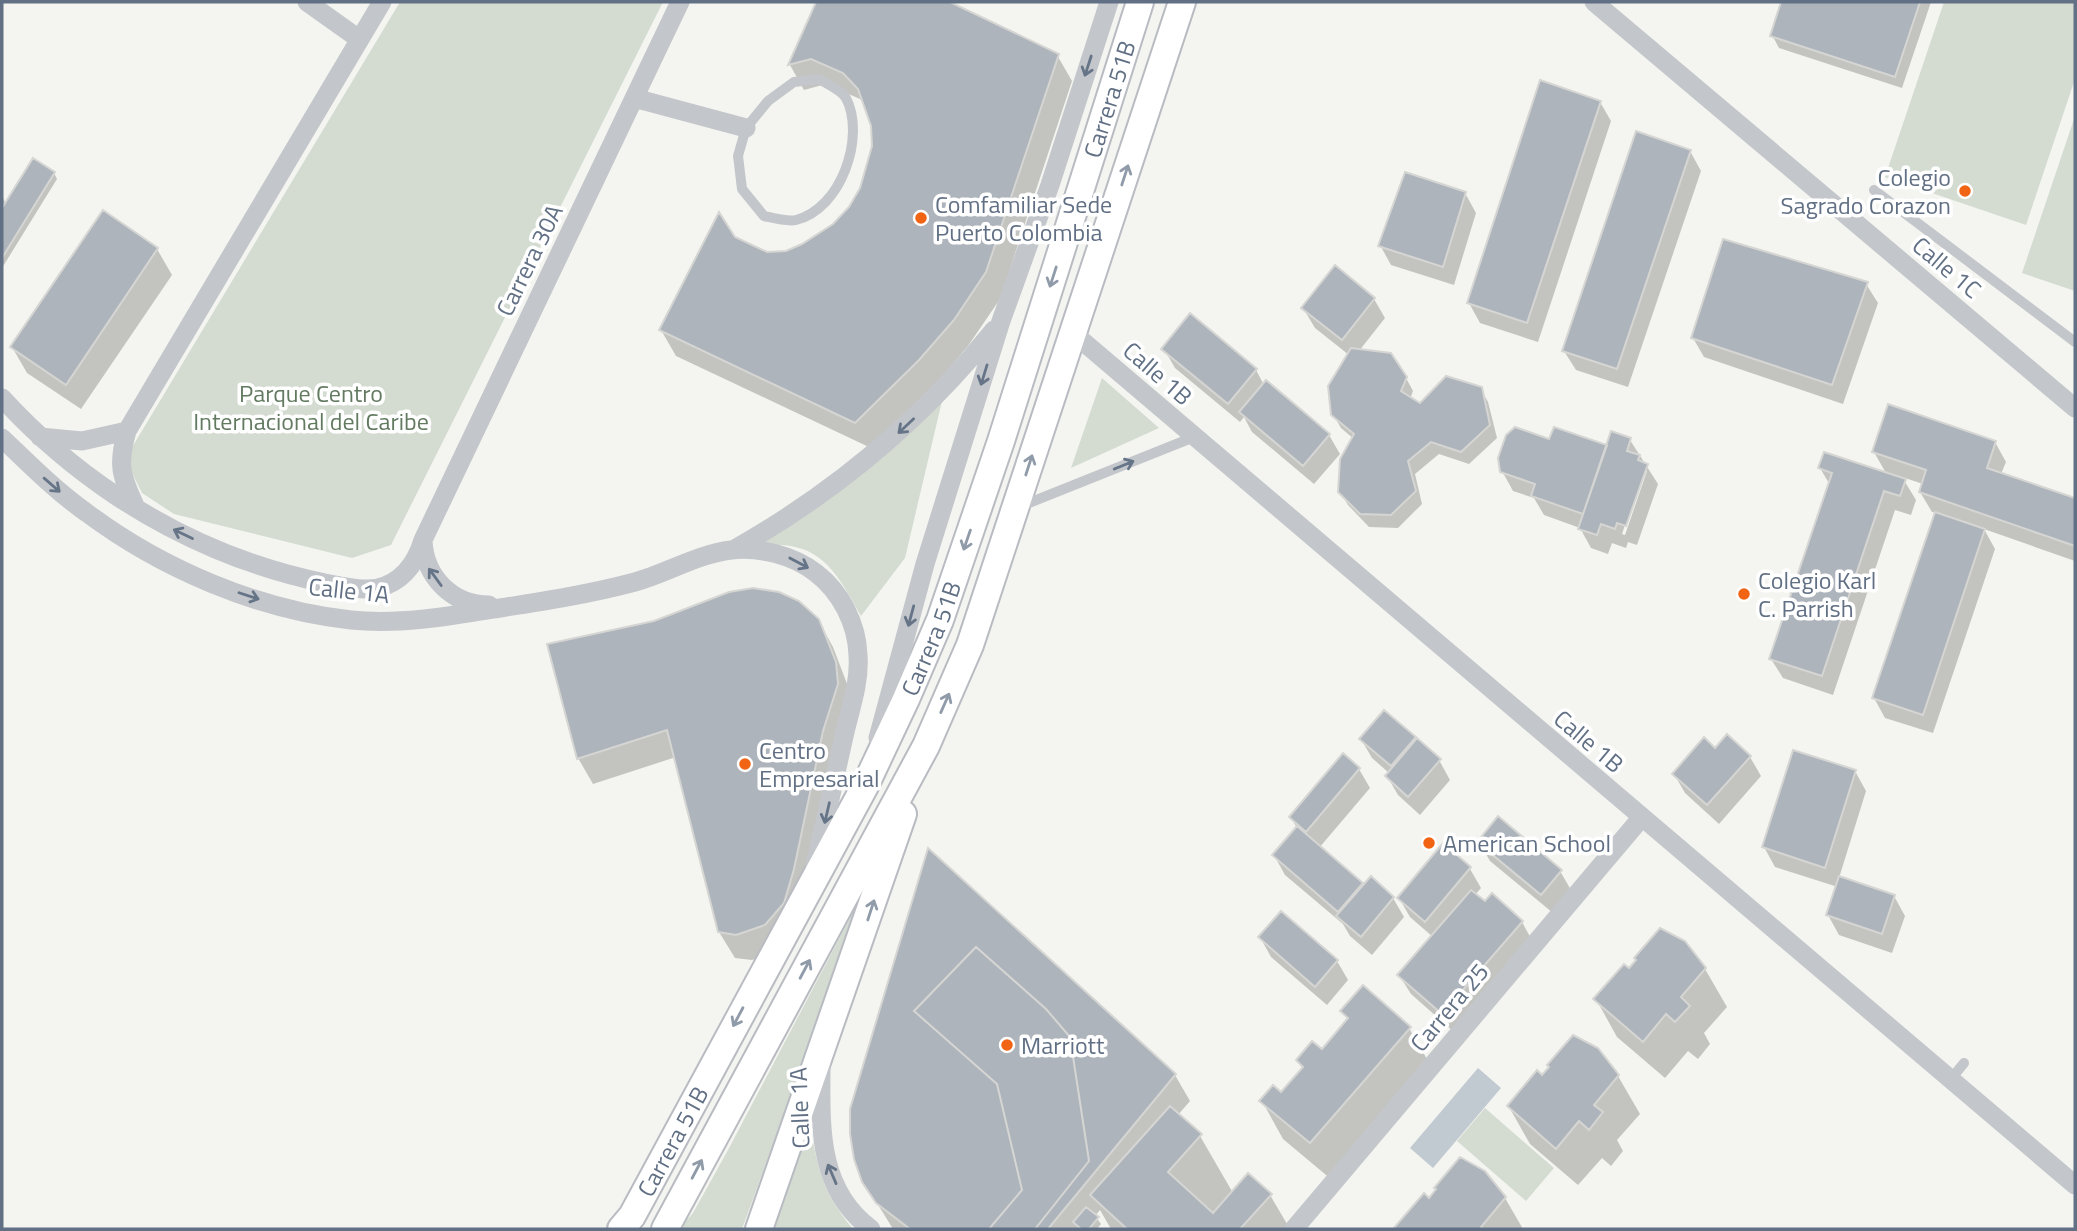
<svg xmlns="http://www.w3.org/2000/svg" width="2077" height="1231" viewBox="0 0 2077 1231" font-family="'Titillium Web',sans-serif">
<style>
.green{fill:#d4dcd1}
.water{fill:#c1cad1}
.shadow{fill:#0003;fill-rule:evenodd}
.building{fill:#aeb4bb;stroke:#d5d6d3;stroke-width:2}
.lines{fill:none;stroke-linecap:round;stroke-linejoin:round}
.secondary-casing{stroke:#b8bbc1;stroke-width:30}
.service{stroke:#c3c6ca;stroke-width:10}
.minor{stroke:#c3c6ca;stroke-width:19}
.secondary{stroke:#fff;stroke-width:26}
.oneway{stroke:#667488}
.oneway2{stroke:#909ba9}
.poi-dot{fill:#f16414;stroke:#fff;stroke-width:2.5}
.labels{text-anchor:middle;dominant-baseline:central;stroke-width:7;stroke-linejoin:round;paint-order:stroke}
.street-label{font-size:24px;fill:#617084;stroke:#fff}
.poi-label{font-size:24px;fill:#617084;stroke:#fff;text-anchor:start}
.park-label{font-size:24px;fill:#627a60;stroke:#fff}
</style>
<rect width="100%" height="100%" fill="#f4f5f0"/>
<path class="green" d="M 400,2 L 663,2 L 391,545 L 352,558 L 174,514 L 142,493 L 131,471 L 131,449 Z
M 1944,2 L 2075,2 L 2075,79 L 2026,225 L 1885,177 Z
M 2075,116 L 2075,291 L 2022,273 Z
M 1102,378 L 1159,428 L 1071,468 Z
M 942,401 L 905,558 L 861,616 C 845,589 830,554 795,547 C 782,544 768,545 756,544 Z
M 869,882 L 742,1229 L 679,1229 L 693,1213 L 728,1150 Z
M 1485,1108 L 1554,1168 L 1526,1201 L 1457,1141 Z
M 809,1114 C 816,1164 820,1189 853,1229 L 768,1229 Z"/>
<path class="water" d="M 1478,1068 L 1501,1088 L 1433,1168 L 1410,1148 Z"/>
<path class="shadow" d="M 818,2 L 946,2 L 1057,55 L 1072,81 L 1000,299 L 968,346 L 934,386 L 871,448 L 676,356 L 661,330 L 733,239 L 767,253 L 786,253 L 803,246 L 835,225 L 850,208 L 862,189 L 874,146 L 873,126 L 865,105 L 860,99 L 826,84 L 804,90 L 790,65 Z
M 1783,2 L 1931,2 L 1902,88 L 1779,48 L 1772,35 Z
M 1600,102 L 1611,121 L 1538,342 L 1480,323 L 1469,303 Z
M 1690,151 L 1701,171 L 1628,387 L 1576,370 L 1564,351 Z
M 54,173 L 57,179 L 2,268 L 2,196 L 6,204 Z
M 1465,193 L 1476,213 L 1454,285 L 1391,265 L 1380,245 Z
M 157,249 L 172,275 L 81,409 L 27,373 L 12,347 Z
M 1866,284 L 1878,303 L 1843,404 L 1704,357 L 1693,338 Z
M 1374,299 L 1385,318 L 1359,351 L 1406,378 L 1413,391 L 1410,399 L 1420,405 L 1480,388 L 1488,402 L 1497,438 L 1469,464 L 1439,454 L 1415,474 L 1422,504 L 1398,528 L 1369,527 L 1348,505 L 1340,492 L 1354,439 L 1341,428 L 1333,414 L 1349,355 L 1315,328 L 1303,308 Z
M 1164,349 L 1256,370 L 1264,385 L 1329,435 L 1340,454 L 1314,484 L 1252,432 L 1244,417 L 1240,422 L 1175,368 Z
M 1630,440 L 1658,484 L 1637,545 L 1628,542 L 1626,548 L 1612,543 L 1608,554 L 1591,548 L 1580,528 L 1544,515 L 1534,498 L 1513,491 L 1502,471 L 1550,441 L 1608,447 ZM 1643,471 L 1647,471 L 1625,535 L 1622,534 Z
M 1995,442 L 2006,462 L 2001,474 L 2075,500 L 2075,561 L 1984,529 L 1995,549 L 1933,733 L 1885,718 L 1874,698 L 1936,513 L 1932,512 L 1920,492 L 1923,484 L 1902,477 L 1916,500 L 1911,515 L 1895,510 L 1833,695 L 1783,678 L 1771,659 L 1830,485 L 1820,468 L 1887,475 L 1874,452 Z
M 818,620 L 833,647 L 849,689 L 808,896 L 780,950 L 752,960 L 735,958 L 719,932 L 676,757 L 593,784 L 578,758 Z
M 1414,738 L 1439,760 L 1450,780 L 1420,815 L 1398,795 L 1387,776 L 1389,773 L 1372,758 L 1361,739 Z
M 1715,750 L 1750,757 L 1761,776 L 1719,824 L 1685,793 L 1674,774 Z
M 1359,769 L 1370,788 L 1319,848 L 1363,887 L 1393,898 L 1404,917 L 1372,955 L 1350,936 L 1343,924 L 1285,875 L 1274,855 L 1297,828 L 1291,817 Z
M 1855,771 L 1866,791 L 1839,878 L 1894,896 L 1905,916 L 1892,953 L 1839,935 L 1828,915 L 1838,887 L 1775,867 L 1764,847 Z
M 1479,842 L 1560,871 L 1571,890 L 1553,913 L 1490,861 Z
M 1470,869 L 1481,888 L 1475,895 L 1485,904 L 1522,922 L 1533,942 L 1454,1032 L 1411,994 L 1399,975 L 1433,937 L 1410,917 L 1399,898 Z
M 1260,937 L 1337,961 L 1348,980 L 1327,1005 L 1271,957 Z
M 1705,969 L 1727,1007 L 1704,1033 L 1710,1044 L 1698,1059 L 1688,1051 L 1665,1078 L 1617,1037 L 1596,999 L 1629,971 Z
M 1343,1011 L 1409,1028 L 1431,1066 L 1332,1180 L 1283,1139 L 1262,1101 L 1281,1095 L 1303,1069 L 1298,1060 L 1322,1052 L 1348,1021 Z
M 1551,1068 L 1618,1076 L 1640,1114 L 1617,1140 L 1623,1151 L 1611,1166 L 1602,1158 L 1578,1185 L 1530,1144 L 1509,1107 Z
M 1175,1075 L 1190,1101 L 1178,1115 L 1200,1136 L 1233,1193 L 1270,1195 L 1290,1229 L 1111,1229 L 1100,1210 L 1095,1216 L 1101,1224 L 1097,1229 L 893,1229 L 864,1182 Z
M 1505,1198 L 1523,1229 L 1396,1229 L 1429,1200 Z"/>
<path class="building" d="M 816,2 L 950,2 L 1059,54 L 986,272 L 954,320 L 919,360 L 855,423 L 659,330 L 719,212 L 735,237 L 767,252 L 786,251 L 802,244 L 833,224 L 849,207 L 860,188 L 872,146 L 871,126 L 858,89 L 843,73 L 811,59 L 788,65 Z
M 1781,2 L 1920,2 L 1895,77 L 1770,36 Z
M 1540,80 L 1601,101 L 1527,323 L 1467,303 Z
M 1636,131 L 1691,150 L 1617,369 L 1562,351 Z
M 33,158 L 55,172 L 2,258 L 2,208 Z
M 1405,172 L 1466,192 L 1443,267 L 1378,246 Z
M 103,210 L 158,248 L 66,385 L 10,347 Z
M 1723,239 L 1868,282 L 1832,385 L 1691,338 Z
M 1335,265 L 1375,298 L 1342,340 L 1301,308 Z
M 1190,313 L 1257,369 L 1228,404 L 1161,349 Z
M 1351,348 L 1391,353 L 1407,377 L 1401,391 L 1420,403 L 1446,376 L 1482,387 L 1490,425 L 1461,452 L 1431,442 L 1408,461 L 1416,491 L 1391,515 L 1360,514 L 1338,492 L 1340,459 L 1354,434 L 1331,415 L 1328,386 Z
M 1266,380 L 1330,434 L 1303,466 L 1239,412 Z
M 1888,404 L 1996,441 L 1987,468 L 2075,498 L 2075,546 L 1919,492 L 1926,470 L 1872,452 Z
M 1515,427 L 1549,439 L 1554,427 L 1607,445 L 1583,514 L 1531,496 L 1535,484 L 1500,472 L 1498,458 L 1506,435 Z
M 1611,431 L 1631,438 L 1627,451 L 1640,455 L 1638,460 L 1648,464 L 1626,526 L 1617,523 L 1615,529 L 1601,524 L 1597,535 L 1578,529 Z
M 1824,452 L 1906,479 L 1900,496 L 1884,491 L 1822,676 L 1769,659 L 1832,473 L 1818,468 Z
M 1935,512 L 1985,529 L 1923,715 L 1872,698 Z
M 753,588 L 779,592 L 799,601 L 819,619 L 836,662 L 838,684 L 823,731 L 794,869 L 784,903 L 765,925 L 736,935 L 718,932 L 667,730 L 577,759 L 547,644 L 654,621 L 729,592 Z
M 1384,710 L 1416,737 L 1391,766 L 1359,739 Z
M 1727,734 L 1751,756 L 1707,805 L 1672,774 L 1704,737 L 1715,748 Z
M 1417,738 L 1441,759 L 1408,797 L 1385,776 Z
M 1793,750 L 1856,770 L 1825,868 L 1762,847 Z
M 1343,753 L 1360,768 L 1306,832 L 1289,817 Z
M 1498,816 L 1562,870 L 1541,895 L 1477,842 Z
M 1297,826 L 1363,883 L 1338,912 L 1272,855 Z
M 1443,843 L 1471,867 L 1425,922 L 1397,898 Z
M 928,848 L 1176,1074 L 1048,1229 L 910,1229 L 876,1203 L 862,1182 L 854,1159 L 850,1134 L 850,1109 Z
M 1371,876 L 1394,897 L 1361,937 L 1336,916 Z
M 1839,876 L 1895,895 L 1882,934 L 1826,915 Z
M 1471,890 L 1485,901 L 1492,893 L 1523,921 L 1442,1014 L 1397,975 Z
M 1281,911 L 1338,960 L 1315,987 L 1258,937 Z
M 1660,928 L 1685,941 L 1706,968 L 1681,997 L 1690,1006 L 1675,1022 L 1666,1014 L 1643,1042 L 1593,999 L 1624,964 L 1629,968 L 1636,960 L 1634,958 Z
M 976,947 L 1046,1009 L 1070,1037 L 1089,1161 L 1035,1229 L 989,1229 L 1022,1190 L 997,1084 L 914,1011 Z
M 1363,985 L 1411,1027 L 1310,1143 L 1259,1101 L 1273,1085 L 1281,1092 L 1303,1067 L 1296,1060 L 1312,1041 L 1322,1049 L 1348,1018 L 1340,1011 Z
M 1573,1035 L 1598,1048 L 1619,1075 L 1594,1105 L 1603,1112 L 1589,1130 L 1579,1121 L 1556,1149 L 1507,1106 L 1537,1070 L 1542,1075 L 1549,1067 L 1547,1065 Z
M 1170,1106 L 1202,1134 L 1168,1172 L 1213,1213 L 1248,1173 L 1272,1194 L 1240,1229 L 1127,1229 L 1090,1195 Z
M 1460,1157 L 1485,1171 L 1506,1197 L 1481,1227 L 1484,1229 L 1393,1229 L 1424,1193 L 1429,1198 L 1436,1189 L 1434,1188 Z
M 1086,1207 L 1099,1217 L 1089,1229 L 1081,1229 L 1073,1222 Z"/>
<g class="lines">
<defs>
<g id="secondary">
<path id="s1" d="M 621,1229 L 632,1216 L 865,786 L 906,699 L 940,620 L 1001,441 L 1140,2"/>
<path d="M 665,1229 L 926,746 L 970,645 L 1182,2"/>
<path d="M 759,1229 L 903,814"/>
</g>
</defs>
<use href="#secondary" class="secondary-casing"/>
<path class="service" d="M 819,79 C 827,84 841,90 846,98 C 866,137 841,209 796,220 C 787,222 773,218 764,216 L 742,189 L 738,156 L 746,128 L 768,101 L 794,82 Z
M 1874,190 L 2075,342
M 1019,507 L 1194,437
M 1951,1079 L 1964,1063"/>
<path class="minor" d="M 307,2 L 359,39
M 1594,2 L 2075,408
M 634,98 L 746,128
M 1073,333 L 2075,1185
M 2,398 C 36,435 73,467 115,495 C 178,537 251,568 325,583 C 342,586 361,591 378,588 C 403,582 416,563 423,540 L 680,2
M 40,437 L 82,441 L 127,431
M 2,438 C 29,464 56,491 87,513 C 162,569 258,610 351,620 C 400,625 451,616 500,608 C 545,601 590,594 635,582 C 667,573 698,554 731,550 C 760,547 793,555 816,573 C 841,592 857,624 858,655 C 860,681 851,707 845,732 C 835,776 825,821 815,866
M 136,508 C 121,476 117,465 127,431 L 382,2
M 423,541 C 425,577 452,605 489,605
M 733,550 C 834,493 921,421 994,330
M 878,738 L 925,564 L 1001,321 L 1050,185 L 1109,2
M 821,1064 C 821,1124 816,1188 871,1229
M 1294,1229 L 1642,817"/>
<use href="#secondary" class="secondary"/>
</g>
<defs><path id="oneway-shaft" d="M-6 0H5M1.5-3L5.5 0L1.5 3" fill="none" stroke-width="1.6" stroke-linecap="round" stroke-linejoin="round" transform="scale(1.75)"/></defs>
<g class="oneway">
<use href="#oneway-shaft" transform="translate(1088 66) rotate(108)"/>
<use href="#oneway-shaft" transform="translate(984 375) rotate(107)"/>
<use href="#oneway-shaft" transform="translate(906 426) rotate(137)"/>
<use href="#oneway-shaft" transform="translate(1124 465) rotate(-22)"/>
<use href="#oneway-shaft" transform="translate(52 485) rotate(41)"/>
<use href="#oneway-shaft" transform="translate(183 534) rotate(-154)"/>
<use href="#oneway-shaft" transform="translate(799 563) rotate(28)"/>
<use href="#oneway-shaft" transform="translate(435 577) rotate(-126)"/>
<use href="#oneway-shaft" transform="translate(249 596) rotate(18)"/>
<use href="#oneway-shaft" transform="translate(911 616) rotate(105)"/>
<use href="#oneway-shaft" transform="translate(827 813) rotate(103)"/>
<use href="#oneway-shaft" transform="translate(832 1174) rotate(-113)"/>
</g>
<g class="oneway2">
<use href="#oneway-shaft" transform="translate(1125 175) rotate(-72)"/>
<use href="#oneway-shaft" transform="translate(1053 277) rotate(108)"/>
<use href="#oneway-shaft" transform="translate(1029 465) rotate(-72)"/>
<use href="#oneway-shaft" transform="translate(967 540) rotate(109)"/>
<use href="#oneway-shaft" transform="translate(945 703) rotate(-66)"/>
<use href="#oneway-shaft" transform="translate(871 910) rotate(-72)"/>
<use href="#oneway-shaft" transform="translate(805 969) rotate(-62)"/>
<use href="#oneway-shaft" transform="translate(738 1017) rotate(118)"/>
<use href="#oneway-shaft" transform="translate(697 1169) rotate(-62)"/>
</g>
<g class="poi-dot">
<circle cx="1965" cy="191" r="7"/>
<circle cx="921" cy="218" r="7"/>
<circle cx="1744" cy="594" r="7"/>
<circle cx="745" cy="764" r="7"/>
<circle cx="1429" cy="843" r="7"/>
<circle cx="1007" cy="1045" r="7"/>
</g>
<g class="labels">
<g class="street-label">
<text stroke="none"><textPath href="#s1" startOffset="1236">Carrera 51B</textPath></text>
<text transform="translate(529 260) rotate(-64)">Carrera 30A</text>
<text transform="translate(1947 267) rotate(40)">Calle 1C</text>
<text transform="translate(1158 373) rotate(41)">Calle 1B</text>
<text transform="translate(349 590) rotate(6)">Calle 1A</text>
<text stroke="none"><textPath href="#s1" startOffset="668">Carrera 51B</textPath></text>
<text transform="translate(1589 741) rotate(40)">Calle 1B</text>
<text transform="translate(1449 1007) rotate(-50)">Carrera 25</text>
<text transform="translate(799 1108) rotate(-92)">Calle 1A</text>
<text stroke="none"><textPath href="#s1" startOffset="102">Carrera 51B</textPath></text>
</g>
<g class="poi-label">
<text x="1951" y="177" text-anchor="end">Colegio<tspan x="1951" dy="28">Sagrado Corazon</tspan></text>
<text x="935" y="204">Comfamiliar Sede<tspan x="935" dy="28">Puerto Colombia</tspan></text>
<text x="1758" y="580">Colegio Karl<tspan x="1758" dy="28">C. Parrish</tspan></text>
<text x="759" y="750">Centro<tspan x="759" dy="28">Empresarial</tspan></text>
<text x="1443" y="843">American School</text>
<text x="1021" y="1045">Marriott</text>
</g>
<g class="park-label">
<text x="311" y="393">Parque Centro<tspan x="311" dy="28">Internacional del Caribe</tspan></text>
</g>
</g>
<rect width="2077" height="1231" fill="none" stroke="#617084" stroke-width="7"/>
</svg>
